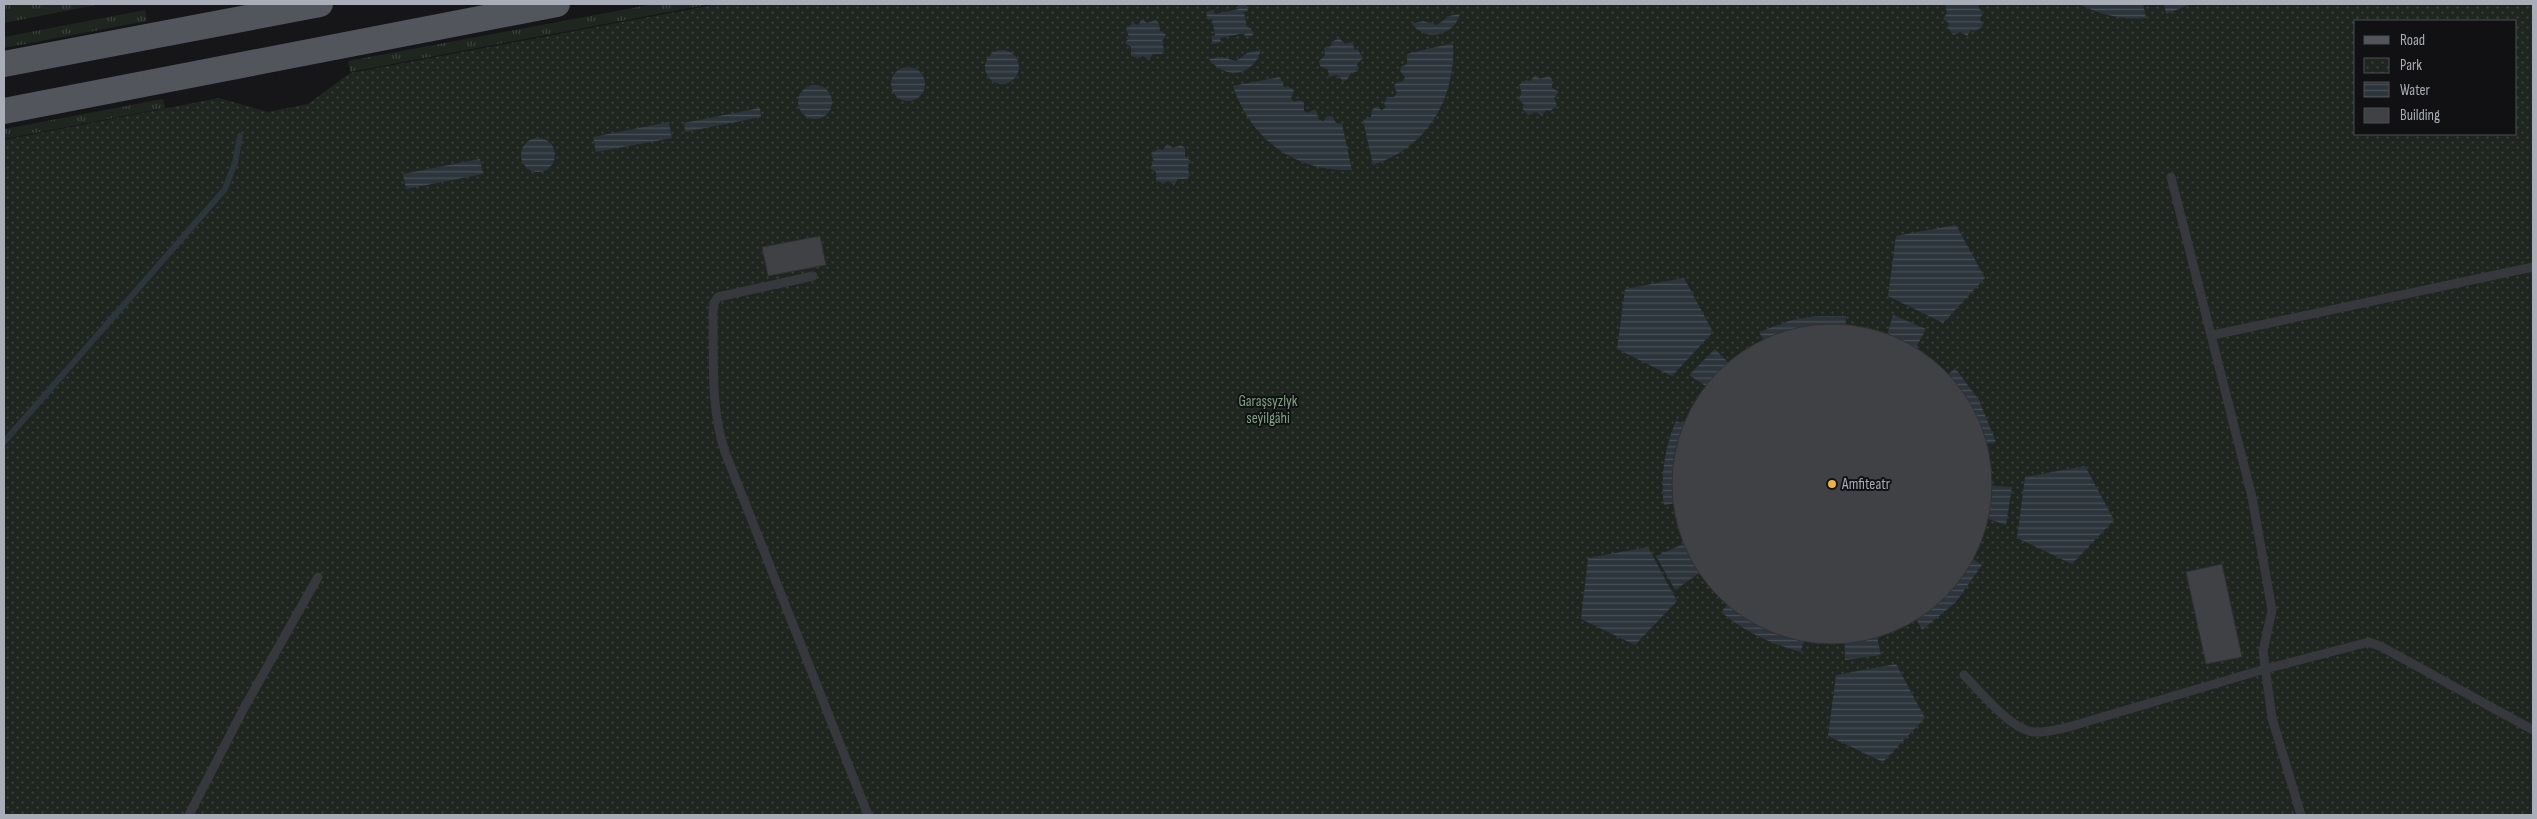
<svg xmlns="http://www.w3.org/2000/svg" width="2537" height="819" viewBox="0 0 2537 819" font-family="'Sofia Sans Condensed',sans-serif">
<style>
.grass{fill:url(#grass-tufts)}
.park{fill:url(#park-dots);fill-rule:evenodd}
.water{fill:url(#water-rules)}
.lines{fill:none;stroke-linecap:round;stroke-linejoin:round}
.stream{stroke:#2c353c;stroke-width:6}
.building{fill:#404145;stroke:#303034}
.service{stroke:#37383d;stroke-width:9}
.primary{stroke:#53555c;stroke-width:26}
.poi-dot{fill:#f2b134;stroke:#111113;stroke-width:2}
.labels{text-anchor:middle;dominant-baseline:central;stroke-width:4;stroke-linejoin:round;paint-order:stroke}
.park-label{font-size:15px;fill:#7fa381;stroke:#111113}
.poi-label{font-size:15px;fill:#a8adb8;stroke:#111113;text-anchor:start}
</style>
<defs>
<pattern id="grass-tufts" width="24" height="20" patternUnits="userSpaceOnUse" patternTransform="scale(1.25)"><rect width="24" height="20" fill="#1e261f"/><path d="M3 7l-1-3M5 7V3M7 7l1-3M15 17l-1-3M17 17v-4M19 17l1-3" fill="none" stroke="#3c433d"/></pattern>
<pattern id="park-dots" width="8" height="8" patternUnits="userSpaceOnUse" patternTransform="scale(1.25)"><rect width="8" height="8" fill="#1e261f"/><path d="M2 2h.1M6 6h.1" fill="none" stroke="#3c433d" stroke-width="1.8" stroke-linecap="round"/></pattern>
<pattern id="water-rules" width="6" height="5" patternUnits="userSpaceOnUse" patternTransform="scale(1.25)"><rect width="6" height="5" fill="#2c353c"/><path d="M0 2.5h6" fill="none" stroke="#485056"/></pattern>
</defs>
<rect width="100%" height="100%" fill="#161618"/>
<path class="grass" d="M 4,4 L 101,4 L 4,23 Z
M 654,4 L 711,4 L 350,72 L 348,61 Z
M 145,10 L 147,21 L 4,48 L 4,37 Z
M 163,99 L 165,108 L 4,139 L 4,129 Z"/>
<path class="park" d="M 718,4 L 2533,4 L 2533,815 L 4,815 L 4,140 L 219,98 L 268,112 L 308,104 L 350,73 ZM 2356,21 L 2516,21 L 2516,134 L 2356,134 Z"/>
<path class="water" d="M 1246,4 L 1248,11 L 1244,12 L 1247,28 L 1251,28 L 1253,36 L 1245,37 L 1244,33 L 1220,38 L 1221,42 L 1213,44 L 1211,36 L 1215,35 L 1212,19 L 1208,20 L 1206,12 L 1214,10 L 1215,14 L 1239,9 L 1238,5 Z
M 1945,4 L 1979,4 L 1978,8 L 1984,12 L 1980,18 L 1983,26 L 1976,31 L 1971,30 L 1967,36 L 1961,32 L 1953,35 L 1948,28 L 1949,23 L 1943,19 L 1947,13 Z
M 2079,4 L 2143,4 L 2146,18 C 2122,20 2101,15 2079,4 Z
M 2164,4 L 2191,4 L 2166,14 Z
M 1460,14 C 1454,36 1426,42 1412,24 L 1423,21 L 1437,25 L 1449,16 Z
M 1142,19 L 1147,23 L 1156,20 L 1159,23 L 1160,31 L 1166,35 L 1162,41 L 1164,50 L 1162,54 L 1153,54 L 1149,60 L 1143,56 L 1139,58 L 1131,56 L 1131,47 L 1125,43 L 1129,37 L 1126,29 L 1133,23 L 1138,25 Z
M 1339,38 L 1345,44 L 1353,42 L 1354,49 L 1358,50 L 1363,58 L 1357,64 L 1358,71 L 1351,73 L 1347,80 L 1343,81 L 1337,75 L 1329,77 L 1328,70 L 1320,66 L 1319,61 L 1325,55 L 1324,48 L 1331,46 L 1332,42 Z
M 1453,43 C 1456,99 1427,148 1373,165 L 1363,120 L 1371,117 L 1372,110 L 1375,107 L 1382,110 L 1386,107 L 1384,104 L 1387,97 L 1394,97 L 1397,93 L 1394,86 L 1396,83 L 1403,81 L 1405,77 L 1400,71 L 1401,67 L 1407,64 L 1407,54 Z
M 1261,50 C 1253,77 1225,80 1209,59 L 1222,57 L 1236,61 L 1247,53 Z
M985 67a17 17 0 1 1 34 0a17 17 0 1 1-34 0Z
M891 84a17 17 0 1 1 34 0a17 17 0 1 1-34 0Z
M 1535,75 L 1540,79 L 1549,76 L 1552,79 L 1552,88 L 1559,92 L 1554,98 L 1557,106 L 1550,111 L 1546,110 L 1542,116 L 1536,112 L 1528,115 L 1522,108 L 1524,104 L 1518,99 L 1522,93 L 1519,85 L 1526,80 L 1530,81 Z
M 1280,77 L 1284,87 L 1292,88 L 1294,91 L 1291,98 L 1294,102 L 1301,100 L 1304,103 L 1304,111 L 1307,113 L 1314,110 L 1317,112 L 1318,119 L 1323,121 L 1329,116 L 1333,117 L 1336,123 L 1342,124 L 1352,170 C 1295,172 1251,140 1233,86 Z
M798 102a17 17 0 1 1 34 0a17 17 0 1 1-34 0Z
M 760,108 L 761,117 L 685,132 L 684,123 Z
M 669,122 L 672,138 L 596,152 L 593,137 Z
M521 155a17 17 0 1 1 34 0a17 17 0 1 1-34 0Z
M 1167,144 L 1173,148 L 1181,145 L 1185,148 L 1185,157 L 1191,161 L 1187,167 L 1190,175 L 1187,179 L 1178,179 L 1174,185 L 1168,181 L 1164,183 L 1156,181 L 1156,172 L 1150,168 L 1154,162 L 1151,154 L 1158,149 L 1163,150 Z
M 480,159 L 483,174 L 406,189 L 403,174 Z
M 1956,225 L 1985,278 L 1943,323 L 1888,296 L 1896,236 Z
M 1684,278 L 1713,332 L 1672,376 L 1617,349 L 1625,289 Z
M 1893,315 L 1926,329 L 1896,385 L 1875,374 Z
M 1816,316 L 1846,316 L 1844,379 L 1827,378 L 1792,388 L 1759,332 L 1792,320 Z
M 1715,349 L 1762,397 L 1746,413 L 1689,375 Z
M 1955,368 L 1979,400 L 1996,442 L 1937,455 L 1926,430 L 1912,410 Z
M 1676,421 L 1740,443 L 1733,469 L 1732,494 L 1664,505 C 1660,478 1665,446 1676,421 Z
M 2085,466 L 2114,520 L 2072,564 L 2017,538 L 2025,477 Z
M 1950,483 L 2012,487 L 2006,525 L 1947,505 Z
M 1727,525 L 1738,546 L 1675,590 L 1656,556 Z
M 1926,530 L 1982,565 L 1956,602 L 1922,630 L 1889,566 L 1911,549 Z
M 1648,547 L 1677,601 L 1635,645 L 1581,619 L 1588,558 Z
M 1769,559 L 1793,574 L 1816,581 L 1801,652 C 1771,644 1745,632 1721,612 Z
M 1867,589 L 1881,655 L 1845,660 L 1844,594 Z
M 1896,664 L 1925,718 L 1883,762 L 1828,736 L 1836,675 Z"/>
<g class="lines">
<path class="stream" d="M 4,442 L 225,189 L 235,163 L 240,136"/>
</g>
<path class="building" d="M 820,236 L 826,265 L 768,276 L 762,247 Z
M1672 484a160 160 0 1 1 320 0a160 160 0 1 1-320 0Z
M 2222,564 L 2242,657 L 2206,664 L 2186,572 Z"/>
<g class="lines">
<path class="service" d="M 2171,177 L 2252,497 L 2272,610 L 2263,651 L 2272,718 L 2301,815
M 813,276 L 718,297 L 714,303 L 713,313 C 714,360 710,407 725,452 L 868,815
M 2213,335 L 2533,267
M 1964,675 C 1980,691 2010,729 2033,732 C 2046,733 2059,729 2072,726 L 2265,669 L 2369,642 L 2382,647 L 2533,730
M 189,815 L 244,708 L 318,577"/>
<path class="primary" d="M 4,64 L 320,4
M 4,111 L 557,4"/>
</g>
<circle class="poi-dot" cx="1832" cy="484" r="5"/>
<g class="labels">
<g class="park-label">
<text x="1268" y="401">Garaşsyzlyk<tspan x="1268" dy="17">seýilgähi</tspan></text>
</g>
<g class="poi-label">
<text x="1842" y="484">Amfiteatr</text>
</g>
</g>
<rect width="2537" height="819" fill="none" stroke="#a8adb8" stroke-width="10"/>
<rect x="2354" y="20" width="162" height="115" fill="#111113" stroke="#4d4f55"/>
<rect x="2364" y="36" width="25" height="8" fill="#53555c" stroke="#4d4f55"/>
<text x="2400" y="45" font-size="15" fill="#a8adb8">Road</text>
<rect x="2364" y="58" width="25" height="15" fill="url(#park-dots)" stroke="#4d4f55"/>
<text x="2400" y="70" font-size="15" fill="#a8adb8">Park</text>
<rect x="2364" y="82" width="25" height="15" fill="url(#water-rules)" stroke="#4d4f55"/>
<text x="2400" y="95" font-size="15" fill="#a8adb8">Water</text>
<rect x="2364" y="108" width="25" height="15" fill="#404145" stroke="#4d4f55"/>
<text x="2400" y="120" font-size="15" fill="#a8adb8">Building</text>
</svg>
